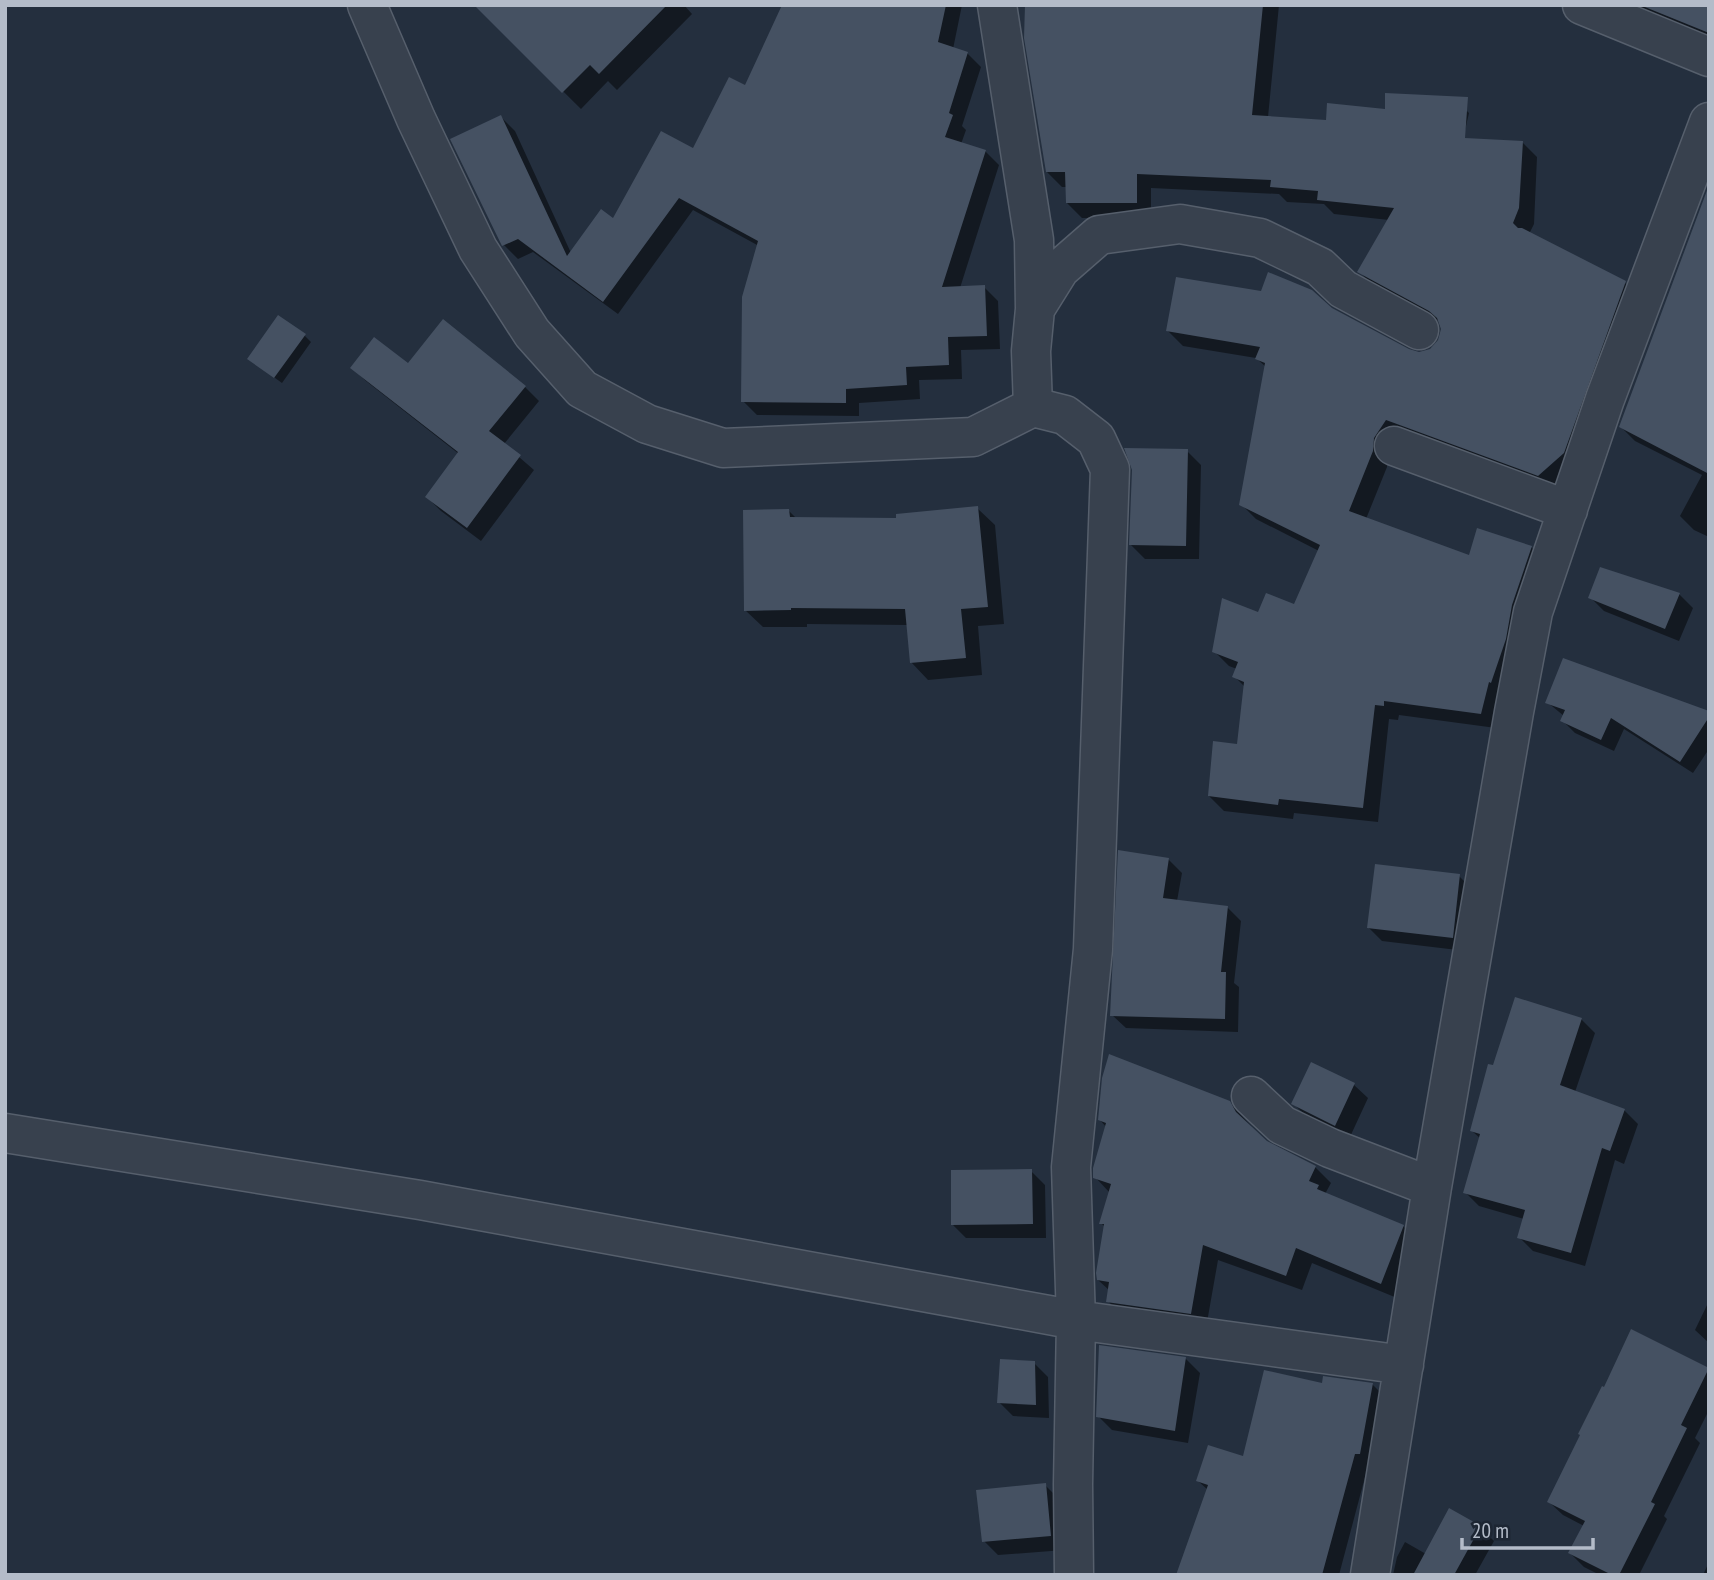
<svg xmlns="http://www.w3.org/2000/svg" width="1714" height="1580" viewBox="0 0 1714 1580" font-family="'PT Sans Narrow',sans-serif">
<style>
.shadow{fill:#0007}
.building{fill:#455162}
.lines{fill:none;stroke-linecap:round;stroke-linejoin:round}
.street-casing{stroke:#565f6c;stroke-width:41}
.street{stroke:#38414e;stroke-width:38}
</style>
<rect width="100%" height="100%" fill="#242f3e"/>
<path class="shadow" d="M 480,5 L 684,5 L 692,14 L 617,90 L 608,81 L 581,109 L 478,7 Z
M 784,5 L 962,5 L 953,49 L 967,53 L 981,67 L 962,126 L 966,130 L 961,144 L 985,151 L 999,165 L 960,288 L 984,287 L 998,301 L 1000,349 L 961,350 L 962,379 L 919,380 L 920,399 L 859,403 L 859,416 L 757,415 L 743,401 L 759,246 L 693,210 L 618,314 L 533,252 L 518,259 L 504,245 L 452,139 L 501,117 L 515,131 L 571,253 L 613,221 L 693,150 L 745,87 Z
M 1027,5 L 1279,5 L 1268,117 L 1327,122 L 1454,98 L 1469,113 L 1463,139 L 1522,142 L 1537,157 L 1534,224 L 1529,234 L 1625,283 L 1640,298 L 1578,468 L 1553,490 L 1388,453 L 1387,467 L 1366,519 L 1470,557 L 1531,547 L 1546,562 L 1496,728 L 1399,715 L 1398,720 L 1389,719 L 1378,822 L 1294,813 L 1293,819 L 1224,811 L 1209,796 L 1239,746 L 1245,687 L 1235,677 L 1237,669 L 1229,666 L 1214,651 L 1259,614 L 1295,606 L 1319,551 L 1256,519 L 1241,504 L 1266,367 L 1256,358 L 1183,346 L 1168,331 L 1332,310 L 1408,351 L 1419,354 L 1432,350 L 1440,341 L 1443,330 L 1441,322 L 1374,287 L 1360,272 L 1389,220 L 1334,214 L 1324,204 L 1287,202 L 1279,194 L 1151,188 L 1151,218 L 1082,218 L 1067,203 L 1067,187 L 1062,187 L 1047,172 Z
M 1634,5 L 1709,5 L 1709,40 L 1642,13 Z
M 1709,190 L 1709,537 L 1694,530 L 1680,516 L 1702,475 L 1635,441 L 1621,427 Z
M 304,335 L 311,342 L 282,383 L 249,359 Z
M 408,365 L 525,387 L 539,401 L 504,444 L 534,470 L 481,541 L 441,511 L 427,497 L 459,454 L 366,381 L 352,368 Z
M 1187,451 L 1201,465 L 1199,559 L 1145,559 L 1131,545 Z
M 977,508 L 995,525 L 1004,624 L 978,626 L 982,675 L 928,680 L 911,662 L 908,625 L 807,624 L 807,627 L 763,627 L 745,610 L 789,511 L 797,519 L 898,520 Z
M 1679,594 L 1693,608 L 1679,641 L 1604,611 L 1590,597 Z
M 1547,702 L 1709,713 L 1709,749 L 1693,773 L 1624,729 L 1614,751 L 1575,733 L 1562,720 L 1564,716 Z
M 1168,859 L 1182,873 L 1177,901 L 1227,907 L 1241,921 L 1234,983 L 1239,987 L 1238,1032 L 1126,1028 L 1112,1015 Z
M 1459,876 L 1473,890 L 1466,951 L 1382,941 L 1368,927 Z
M 1581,1019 L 1595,1033 L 1575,1092 L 1624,1110 L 1638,1124 L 1624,1164 L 1615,1160 L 1585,1266 L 1533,1251 L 1519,1237 L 1524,1219 L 1479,1206 L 1465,1192 L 1481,1139 L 1472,1131 L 1494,1068 Z
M 1312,1065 L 1354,1085 L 1368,1098 L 1349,1139 L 1307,1117 L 1293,1103 Z
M 1229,1102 L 1266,1143 L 1315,1167 L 1331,1183 L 1325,1194 L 1403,1226 L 1418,1242 L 1397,1298 L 1312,1263 L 1302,1290 L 1218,1260 L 1206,1328 L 1123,1317 L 1108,1301 L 1110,1291 L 1098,1280 L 1105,1227 L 1101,1223 L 1110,1193 L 1095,1177 L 1106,1127 L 1100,1120 Z
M 1031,1171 L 1045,1185 L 1046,1238 L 966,1238 L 953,1225 Z
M 1709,1301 L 1709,1343 L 1695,1330 Z
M 1186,1359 L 1200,1373 L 1188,1443 L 1112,1430 L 1098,1416 Z
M 1034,1363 L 1048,1377 L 1049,1418 L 1013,1416 L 999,1402 Z
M 1709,1368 L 1709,1410 L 1695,1438 L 1700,1443 L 1664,1516 L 1667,1519 L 1639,1575 L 1600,1575 L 1584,1567 L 1570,1553 L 1584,1526 L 1563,1515 L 1549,1502 Z
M 1372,1384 L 1386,1398 L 1339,1575 L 1178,1575 L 1208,1490 L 1198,1481 L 1244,1458 L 1323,1385 Z
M 1045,1485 L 1059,1499 L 1064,1550 L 998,1555 L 984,1541 Z
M 1480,1527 L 1494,1541 L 1475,1575 L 1393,1575 L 1397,1557 L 1405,1542 L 1426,1554 Z
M 1709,1562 L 1709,1575 L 1703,1575 Z"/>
<path class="building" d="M 474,5 L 667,5 L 599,74 L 590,65 L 562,93 Z
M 782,5 L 946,5 L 938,42 L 968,52 L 949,113 L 953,115 L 945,137 L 986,150 L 942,287 L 985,285 L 987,336 L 948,337 L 949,365 L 906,367 L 907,385 L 846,389 L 846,403 L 741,402 L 742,297 L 758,241 L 679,198 L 603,302 L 518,239 L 502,246 L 450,139 L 501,115 L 567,256 L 601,209 L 613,218 L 661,131 L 693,148 L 729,77 L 745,85 Z
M 1025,5 L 1263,5 L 1252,115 L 1326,120 L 1327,103 L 1385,109 L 1385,93 L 1468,97 L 1465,138 L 1523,141 L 1519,208 L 1513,223 L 1518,228 L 1522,228 L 1626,281 L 1564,453 L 1538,476 L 1386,420 L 1374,438 L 1373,451 L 1349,511 L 1469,555 L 1477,528 L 1532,546 L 1512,605 L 1506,639 L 1491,683 L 1489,682 L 1481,714 L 1384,701 L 1384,706 L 1375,705 L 1363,808 L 1279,799 L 1278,805 L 1208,796 L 1213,741 L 1237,744 L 1244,682 L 1232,677 L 1238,662 L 1212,652 L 1222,598 L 1258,612 L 1266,593 L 1294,604 L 1320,545 L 1239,505 L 1265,363 L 1255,359 L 1260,347 L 1166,331 L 1176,277 L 1261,291 L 1268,272 L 1312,290 L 1332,308 L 1409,349 L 1419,352 L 1430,349 L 1438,340 L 1441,329 L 1437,318 L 1429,311 L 1357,272 L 1394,208 L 1317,200 L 1318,191 L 1270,187 L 1271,180 L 1137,174 L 1137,203 L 1066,203 L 1065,172 L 1046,172 L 1024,38 Z
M 1640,5 L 1709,5 L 1709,33 Z
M 1709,185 L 1709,474 L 1619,427 Z
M 278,315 L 306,334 L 274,378 L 247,359 Z
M 443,319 L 526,386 L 489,431 L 521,455 L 467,528 L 425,497 L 458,452 L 350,368 L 374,337 L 408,363 Z
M 1124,448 L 1188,449 L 1186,546 L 1129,545 L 1132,470 Z
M 978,506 L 988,607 L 961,609 L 966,658 L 910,663 L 905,609 L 791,608 L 791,610 L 744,611 L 743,510 L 789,509 L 790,517 L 896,518 L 896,514 Z
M 1600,567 L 1680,593 L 1665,629 L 1588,598 Z
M 1563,658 L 1709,711 L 1709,717 L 1680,762 L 1611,718 L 1601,740 L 1560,721 L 1565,710 L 1545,703 Z
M 1118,850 L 1169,858 L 1163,898 L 1228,906 L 1221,972 L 1226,972 L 1225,1019 L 1110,1016 Z
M 1375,864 L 1460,874 L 1453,938 L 1367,928 Z
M 1515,997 L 1582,1018 L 1560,1085 L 1625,1109 L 1610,1151 L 1602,1148 L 1571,1253 L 1517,1238 L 1525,1210 L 1463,1193 L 1480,1134 L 1470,1131 L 1488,1064 L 1493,1065 Z
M 1109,1054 L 1230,1101 L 1236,1112 L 1267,1141 L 1316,1166 L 1309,1181 L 1319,1185 L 1317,1189 L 1404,1225 L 1381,1284 L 1296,1248 L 1286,1276 L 1203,1245 L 1191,1314 L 1106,1302 L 1109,1282 L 1097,1280 L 1096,1273 L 1104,1224 L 1099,1224 L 1111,1184 L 1093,1178 L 1093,1168 L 1106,1123 L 1098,1120 L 1102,1078 Z
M 1311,1062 L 1355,1083 L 1335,1126 L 1291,1104 Z
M 1032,1169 L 1033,1224 L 951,1225 L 951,1170 Z
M 1631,1329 L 1709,1368 L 1681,1425 L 1687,1428 L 1651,1502 L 1655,1504 L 1619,1575 L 1612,1575 L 1568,1553 L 1585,1521 L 1547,1502 L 1580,1435 L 1578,1434 L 1602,1386 L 1604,1387 Z
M 1099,1345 L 1186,1357 L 1175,1431 L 1096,1417 Z
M 1000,1359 L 1035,1361 L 1036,1405 L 997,1403 Z
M 1264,1370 L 1322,1383 L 1323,1376 L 1373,1383 L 1360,1454 L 1355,1454 L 1322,1575 L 1176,1575 L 1208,1485 L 1196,1481 L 1208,1445 L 1243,1456 Z
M 1046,1483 L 1051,1536 L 982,1542 L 976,1490 Z
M 1449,1508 L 1481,1526 L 1454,1575 L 1413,1575 Z"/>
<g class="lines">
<defs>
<path id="street" d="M 367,5 L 416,119 L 478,249 L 532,333 L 582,389 L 647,424 L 723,448 L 973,437 L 1033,407 L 1065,415 L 1096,439 L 1110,469 L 1093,949 L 1071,1167 L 1076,1320 L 1073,1484 L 1074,1575
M 997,5 L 1034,240 L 1035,309 L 1031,351 L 1033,407
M 1582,5 L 1709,57
M 1035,309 L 1060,269 L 1099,235 L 1180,224 L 1260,238 L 1320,267 L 1343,289 L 1419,330
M 1394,446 L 1568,510
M 1251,1096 L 1282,1125 L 1330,1148 L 1432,1187
M 5,1133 L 420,1200 L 1076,1320 L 1404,1365
M 1370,1575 L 1432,1187 L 1514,712 L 1533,612 L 1605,399 L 1709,122"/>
</defs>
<use href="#street" class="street-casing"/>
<use href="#street" class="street"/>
</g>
<rect width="1714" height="1580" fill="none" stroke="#b4bcc9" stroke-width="14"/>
<path d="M1462 1538v10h131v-10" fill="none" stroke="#b4bcc9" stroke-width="3.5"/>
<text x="1472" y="1538" font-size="21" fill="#b4bcc9" stroke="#1d2633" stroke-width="5" paint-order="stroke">20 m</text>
</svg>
